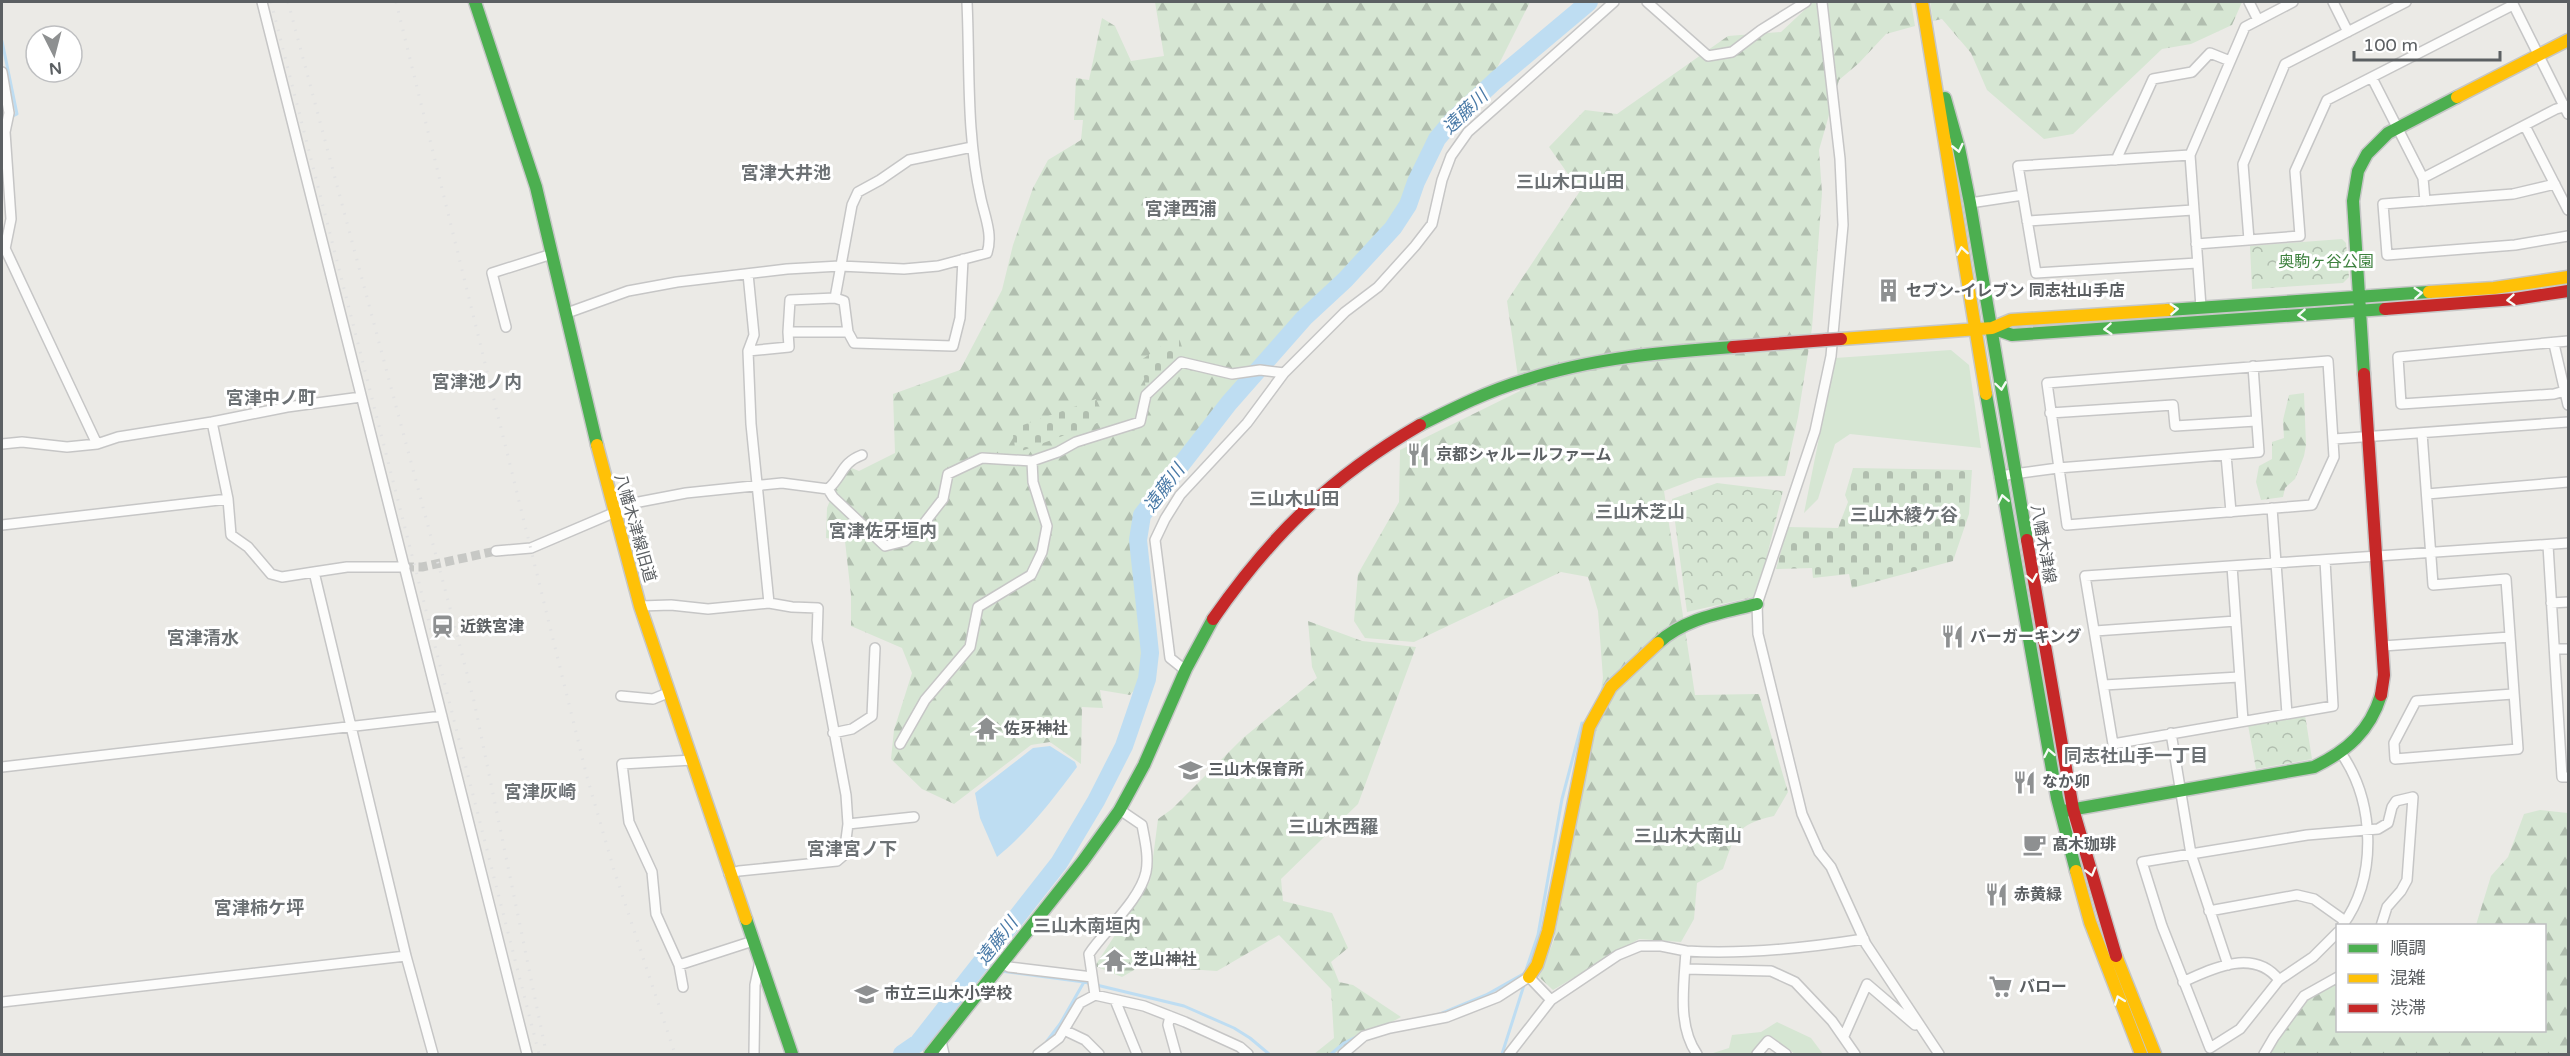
<svg xmlns="http://www.w3.org/2000/svg" width="2570" height="1056" viewBox="0 0 2570 1056" font-family="'Varela Round','Noto Sans JP',sans-serif">
<style>
.grass{fill:#d6e6d3}
.forest{fill:url(#forest-firs)}
.cemetery{fill:url(#cemetery-stones)}
.park{fill:url(#park-crowns)}
.water{fill:#beddf2}
.lines{fill:none;stroke-linecap:round;stroke-linejoin:round}
.stream{stroke:#beddf2;stroke-width:3}
.river{stroke:#beddf2;stroke-width:18}
.street-tunnel{stroke:#c7c8c5;stroke-width:9;stroke-dasharray:9 4.5;stroke-linecap:butt}
.street-casing{stroke:#c6c6c6;stroke-width:12}
.fast-casing{stroke:#c6c7c7;stroke-width:15}
.slow-casing{stroke:#c6c7c7;stroke-width:15}
.jam-casing{stroke:#c6c7c7;stroke-width:15}
.street{stroke:#fcfcfb;stroke-width:9}
.fast{stroke:#4caf50;stroke-width:12}
.slow{stroke:#ffc107;stroke-width:12}
.jam{stroke:#c62828;stroke-width:12}
.rail{stroke:#e2e2e2;stroke-width:3;stroke-dasharray:1.5 8;stroke-linecap:butt}
.jam-bridge-casing{stroke:#c6c7c7;stroke-width:15;stroke-linecap:butt}
.jam-bridge{stroke:#c62828;stroke-width:12}
.oneway{stroke:#f6fbf6}
.labels{text-anchor:middle;dominant-baseline:central;stroke-width:6;stroke-linejoin:round;paint-order:stroke}
.park-label{font-size:16px;fill:#3d813e;stroke:#fff}
.poi-label{font-size:16px;font-weight:bold;fill:#5c6063;stroke:#fff;text-anchor:start}
.street-label{font-size:16px;fill:#5c6063;stroke:#fff}
.water-label{font-size:18px;font-style:italic;fill:#4a7aa7;stroke:#fff}
.neighbourhood-label{font-size:18px;font-weight:bold;fill:#6d7275;stroke:#fff}
</style>
<defs>
<pattern id="forest-firs" width="22" height="20" patternUnits="userSpaceOnUse" patternTransform="scale(1.5)"><rect width="22" height="20" fill="#d6e6d3"/><path d="M5 1l3.5 6h-7zM16 11l3.5 6h-7z" fill="#b1beaf"/></pattern>
<pattern id="cemetery-stones" width="16" height="16" patternUnits="userSpaceOnUse" patternTransform="scale(1.5)"><rect width="16" height="16" fill="#d6e6d3"/><path d="M2 7V4a2 2 0 0 1 4 0v3zM10 15v-3a2 2 0 0 1 4 0v3z" fill="#b1beaf"/></pattern>
<pattern id="park-crowns" width="20" height="18" patternUnits="userSpaceOnUse" patternTransform="scale(1.5)"><rect width="20" height="18" fill="#d6e6d3"/><path d="M2 6a3 3 0 1 1 6 0M12 15a3 3 0 1 1 6 0" fill="none" stroke="#b1beaf"/></pattern>
</defs>
<rect width="100%" height="100%" fill="#ebeae6"/>
<path class="grass" d="M 1951,350 L 1969,365 L 1981,448 L 1850,434 L 1835,444 L 1818,499 L 1804,513 L 1835,358 Z
M 1777,1022 L 1811,1038 L 1823,1054 L 1795,1054 L 1771,1036 L 1751,1054 L 1710,1054 L 1729,1048 L 1732,1035 L 1761,1032 Z"/>
<path class="forest" d="M 1155,2 L 1530,2 L 1497,68 L 1430,137 L 1404,202 L 1390,226 L 1352,267 L 1289,326 L 1224,400 L 1140,509 L 1134,544 L 1146,654 L 1141,682 L 1130,695 L 1100,690 L 1103,708 L 1082,707 L 1081,764 L 1050,742 L 1031,745 L 954,804 L 922,789 L 891,759 L 894,730 L 912,673 L 902,648 L 851,626 L 851,595 L 845,541 L 826,538 L 827,508 L 844,465 L 859,471 L 895,453 L 893,394 L 960,370 L 1002,290 L 1013,245 L 1033,188 L 1048,160 L 1081,140 L 1083,120 L 1074,120 L 1076,78 L 1089,80 L 1102,18 L 1115,26 L 1131,61 L 1164,56 Z
M 1813,2 L 1911,2 L 1915,26 L 1886,34 L 1859,63 L 1839,80 L 1819,150 L 1822,193 L 1812,328 L 1798,417 L 1785,476 L 1698,478 L 1664,491 L 1695,695 L 1759,694 L 1788,792 L 1774,816 C 1736,824 1735,835 1723,869 L 1697,883 L 1694,919 L 1681,942 L 1639,939 L 1553,990 L 1539,977 L 1554,940 L 1603,678 L 1598,611 L 1588,577 L 1561,572 L 1414,642 L 1365,638 L 1354,621 L 1358,574 L 1399,502 L 1400,450 L 1520,391 L 1507,301 L 1580,191 L 1549,147 L 1585,110 L 1617,114 L 1728,36 L 1781,32 Z
M 1930,2 L 2242,2 L 2232,25 L 2191,44 L 2162,49 L 2073,134 L 2044,139 L 1987,90 L 1971,53 L 1942,19 L 1933,21 Z
M 2304,393 L 2306,445 L 2304,456 L 2295,479 L 2285,488 L 2283,497 L 2261,500 L 2256,482 L 2259,466 L 2272,459 L 2272,442 L 2284,438 L 2283,420 L 2289,395 Z
M 1308,621 L 1362,641 L 1416,647 L 1358,804 L 1281,879 L 1283,901 L 1332,913 L 1348,948 L 1331,962 L 1339,982 L 1353,985 L 1401,1017 L 1333,1054 L 1314,1054 L 1334,1038 L 1331,989 L 1279,935 L 1217,971 L 1141,966 L 1122,977 L 1095,966 L 1150,881 L 1158,819 L 1172,809 L 1243,738 L 1317,678 L 1312,667 Z
M 2540,810 L 2568,813 L 2568,1054 L 2268,1054 L 2277,1038 L 2306,998 L 2337,979 L 2338,1030 L 2544,1030 L 2544,926 L 2476,925 L 2491,876 L 2508,857 L 2524,814 Z"/>
<path class="cemetery" d="M 1178,335 L 1185,356 L 1146,389 L 1141,360 Z
M 1096,399 L 1106,420 L 1016,453 L 1012,429 Z
M 1853,468 L 1972,470 L 1969,514 L 1953,561 L 1852,588 L 1849,574 L 1813,578 L 1812,568 L 1776,569 L 1788,527 L 1838,528 L 1848,502 L 1845,495 Z"/>
<path class="park" d="M 2342,239 L 2346,243 L 2349,277 L 2343,283 L 2252,289 L 2250,246 Z
M 1717,483 L 1783,491 L 1759,588 L 1753,597 L 1687,612 L 1672,499 Z
M 2305,715 L 2312,759 L 2256,769 L 2248,725 Z"/>
<path class="water" d="M 1050,746 L 1075,762 L 1077,767 C 1053,799 1029,831 997,857 L 980,818 L 975,793 L 1033,748 Z"/>
<g class="lines">
<path class="stream" d="M 2,41 L 17,114 L 11,117
M 978,966 L 994,970
M 1000,971 L 1084,982 L 1184,1006 L 1234,1028 L 1250,1038 L 1269,1054
M 1440,1014 L 1486,995 L 1525,973 L 1538,935 L 1562,799 L 1582,723
M 1376,1028 L 1390,1024
M 1047,1041 L 1060,1024 L 1084,982
M 1331,1054 L 1344,1043 L 1356,1037
M 1502,1054 L 1525,982"/>
<path class="river" d="M 902,1054 L 918,1043 L 1059,863 L 1096,801 L 1124,746 L 1147,679 L 1150,653 L 1138,540 L 1142,515 L 1229,403 L 1304,318 L 1345,280 L 1393,228 L 1408,205 L 1416,182 L 1437,139 L 1452,121 L 1495,81 L 1589,2"/>
<path class="street-tunnel" d="M 405,567 L 422,567 L 496,551"/>
<defs>
<path id="street" d="M 262,2 L 527,1054
M 1647,2 L 1708,56 L 1732,52 L 1761,30 L 1806,2
M 1822,2 L 1840,159 L 1843,225 L 1831,356 L 1815,431 L 1757,604 L 1758,634 L 1802,814 L 1819,852 L 1831,867 L 1866,944 L 1939,1054
M 2249,2 L 2258,20
M 2333,2 L 2348,32
M 2512,2 L 2568,114
M 2,72 L 9,113 L 5,132 L 11,219 L 5,249
M 2372,78 L 2423,178 L 2425,201
M 2525,126 L 2568,210
M 2190,155 L 2018,166 L 2036,273 L 2197,263
M 2116,160 L 2153,79 L 2192,72 L 2210,53 L 2230,61
M 2423,178 L 2556,109 L 2568,106
M 2555,184 L 2513,194 L 2383,204 L 2387,255 L 2515,245 L 2568,236
M 1970,203 L 2023,195
M 2027,221 L 2193,210
M 2249,240 L 2243,164 L 2285,64 L 2406,2
M 2,242 L 97,444 L 67,447 L 22,442 L 2,444
M 2196,244 L 2300,236 L 2295,171 L 2327,100 L 2513,5
M 963,259 L 960,318 L 953,346 L 854,343 L 848,332 L 844,301 L 835,298 L 852,205 L 858,192 L 880,180 L 909,160 L 972,147
M 748,274 L 754,335 L 748,351 L 751,424 L 769,603
M 835,298 L 790,300 L 788,332 L 848,332
M 2201,307 L 2190,155 L 2245,27 L 2293,2
M 567,313 L 628,291 L 677,282 L 787,269 L 840,266 L 904,269 L 938,266 L 987,253 C 993,235 985,217 981,199 C 966,133 970,68 967,2
M 506,327 L 492,273 L 552,254
M 2568,341 L 2398,357 L 2401,404 L 2554,394 L 2568,390
M 2554,344 L 2568,405
M 748,351 L 789,347 L 788,332
M 2328,361 L 2334,457 L 2312,505 L 2067,525 L 2047,383 Z
M 2050,413 L 2173,405 L 2175,426 L 2256,421
M 212,422 L 287,407 L 361,397
M 2422,433 L 2433,585 L 2506,579 L 2518,749 L 2395,759 L 2394,743 L 2416,701 L 2513,694
M 2334,439 L 2568,422
M 97,444 L 118,437 L 212,422 L 228,499 L 231,535 L 248,547 L 271,574 L 282,577 L 314,572 L 406,956
M 2226,455 L 2231,512
M 1999,476 L 2058,468 L 2259,452 L 2253,366
M 828,489 C 843,476 841,463 862,455
M 2427,494 L 2568,482
M 2272,508 L 2287,714
M 2,525 L 228,499
M 2548,545 L 2562,777 L 2568,777
M 496,551 L 531,548 L 639,502 L 686,493 L 782,483 L 828,489 L 833,497 L 885,546 L 905,541 L 922,526 L 943,499 L 948,474 L 982,458 L 1032,461 L 1058,452 L 1076,442 L 1140,422 L 1146,395 L 1181,362 L 1232,374 L 1260,370 L 1284,373
M 2325,560 L 2333,706 L 2113,744 L 2085,576 L 2568,543
M 2232,566 L 2243,721
M 314,572 L 347,567 L 405,567
M 2551,603 L 2568,602
M 640,606 L 671,605 L 708,609 L 769,603 L 792,607 L 818,608 L 817,640 L 846,795 L 848,824 L 844,855 L 837,861 L 739,871 L 729,874
M 2095,631 L 2236,621
M 2383,646 L 2510,637
M 2555,649 L 2568,649
M 1185,670 L 1170,658 L 1155,540 L 1165,519 L 1180,495 L 1247,423 L 1284,373 L 1345,312 L 1378,287 L 1415,246 L 1432,224 L 1442,180 L 1451,156 L 1468,132 L 1614,2
M 2104,685 L 2239,677
M 621,696 L 653,699 L 670,692
M 833,733 L 852,729 L 872,716 L 875,648
M 2171,733 L 2191,854 L 2228,965
M 900,744 L 925,700 L 970,647 L 978,607 L 1031,575 L 1042,552 L 1047,526 L 1033,482 L 1032,461
M 2341,753 C 2375,802 2378,877 2342,926
M 2,767 L 442,716
M 848,824 L 914,817
M 2209,911 L 2297,895 L 2314,899 L 2345,921
M 2338,932 L 2313,957 L 2279,980 L 2240,1029 L 2210,1048 L 2162,926 L 2142,862 L 2307,835 L 2378,829 L 2388,823 L 2392,807 L 2396,801 L 2413,797 L 2407,880 L 2401,891 L 2387,907 L 2381,926
M 1686,951 C 1744,955 1806,948 1864,939
M 1002,963 L 1009,967 L 1092,977
M 679,965 L 753,941
M 1685,969 L 1771,971 L 1795,982 L 1832,1021 L 1855,1054
M 2183,982 C 2213,968 2254,948 2279,980
M 683,987 L 679,965 L 656,914 L 652,872 L 629,822 L 622,764 L 693,760
M 1095,995 L 1089,954 C 1105,930 1140,900 1146,872 C 1149,857 1145,841 1142,825 L 1120,810
M 1115,1000 L 1137,1054
M 2,1002 L 406,956 L 433,1054
M 1170,1016 L 1168,1025 L 1176,1054
M 1064,1030 L 1085,1040 L 1099,1054
M 1844,1036 L 1867,984 L 1915,1025
M 941,1041 L 944,1054
M 754,1054 L 755,985 L 760,961
M 1038,1054 L 1059,1038 L 1080,1003 L 1095,995 L 1144,1006 L 1185,1022 L 1240,1047 L 1248,1054
M 1343,1054 L 1364,1036 L 1390,1028 L 1447,1017 L 1498,997 L 1529,977 L 1551,1000
M 1509,1054 L 1551,1000 L 1618,955 L 1640,946 L 1661,946 L 1686,951 C 1684,984 1677,1026 1697,1054
M 1757,1054 L 1768,1041 L 1786,1054
M 2264,1054 L 2274,1037 L 2304,996 L 2338,977"/>
<path id="fast" d="M 475,2 L 536,187 L 597,445
M 1945,98 L 1959,148 L 1970,203 L 2027,540
M 2168,310 L 2429,292
M 1992,328 L 2012,335 L 2385,309
M 2364,374 L 2353,201 L 2358,171 L 2367,154 L 2388,133 L 2457,97
M 1986,394 L 2057,798 L 2076,871
M 1420,425 C 1454,408 1488,391 1525,380 C 1592,358 1663,352 1733,347
M 1658,643 C 1685,618 1722,613 1757,604
M 2064,811 L 2314,767 C 2347,751 2370,731 2381,695
M 746,919 L 792,1054
M 930,1054 L 1083,861 L 1119,811 L 1144,765 L 1186,669 L 1213,619"/>
<path id="slow" d="M 1922,2 L 1986,394
M 2457,97 L 2568,40
M 2429,292 L 2494,288 L 2568,277
M 1841,339 L 1992,328 L 2011,320 L 2168,310
M 597,445 L 640,606 L 746,919
M 2076,871 L 2090,922 L 2141,1054
M 2116,956 L 2155,1054
M 1529,977 L 1537,965 L 1548,931 L 1589,727 L 1611,687 L 1658,643"/>
<path id="jam" d="M 2385,309 L 2515,299 L 2568,291
M 1733,347 L 1826,340
M 2364,374 L 2384,675 L 2381,695
M 2027,540 L 2073,809 L 2116,956
M 1213,619 C 1272,534 1331,477 1420,425"/>
</defs>
<use href="#street" class="street-casing"/>
<use href="#fast" class="fast-casing"/>
<use href="#slow" class="slow-casing"/>
<use href="#jam" class="jam-casing"/>
<use href="#street" class="street"/>
<use href="#fast" class="fast"/>
<use href="#slow" class="slow"/>
<use href="#jam" class="jam"/>
<path class="rail" d="M 271,2 L 539,1054
M 288,2 L 454,623 L 474,701 L 545,1047
M 396,2 L 587,777 L 614,870 L 675,1054"/>
<defs>
<path id="jam-bridge" d="M 1826,340 L 1841,339"/>
</defs>
<use href="#jam-bridge" class="jam-bridge-casing"/>
<use href="#jam-bridge" class="jam-bridge"/>
</g>
<defs><path id="oneway-chevron" d="M-2-3.5L2.5 0L-2 3.5" fill="none" stroke-width="1.6" stroke-linecap="round" stroke-linejoin="round" transform="scale(1.5)"/></defs>
<g class="oneway">
<use href="#oneway-chevron" transform="translate(1958 148) rotate(77)"/>
<use href="#oneway-chevron" transform="translate(1962 251) rotate(-99)"/>
<use href="#oneway-chevron" transform="translate(2418 293) rotate(-4)"/>
<use href="#oneway-chevron" transform="translate(2511 300) rotate(175)"/>
<use href="#oneway-chevron" transform="translate(2174 309) rotate(-4)"/>
<use href="#oneway-chevron" transform="translate(2302 315) rotate(176)"/>
<use href="#oneway-chevron" transform="translate(2108 329) rotate(176)"/>
<use href="#oneway-chevron" transform="translate(2001 386) rotate(82)"/>
<use href="#oneway-chevron" transform="translate(2003 499) rotate(-101)"/>
<use href="#oneway-chevron" transform="translate(2032 578) rotate(80)"/>
<use href="#oneway-chevron" transform="translate(2049 753) rotate(-101)"/>
<use href="#oneway-chevron" transform="translate(2091 872) rotate(74)"/>
<use href="#oneway-chevron" transform="translate(2119 1000) rotate(-111)"/>
</g>
<defs>
<symbol id="building-bare" viewBox="-9 -9 18 18"><path d="M-4-6H4V6H1V3H-1V6H-4ZM-2.5-4.3h1.7v1.8h-1.7ZM.8-4.3h1.7v1.8H.8ZM-2.5-1h1.7V.8h-1.7ZM.8-1h1.7V.8H.8Z" fill="#8e9091" stroke="#fff" stroke-width="2.5" paint-order="stroke"/></symbol>
<symbol id="restaurant-bare" viewBox="-9 -9 18 18"><path d="M-5-6h1v4h1v-4h1v4h1v-4h1v5L-1.5 .5V6h-2V.5L-5-1ZM5-6V6H3V1.5H1.5Q1.5-4 5-6Z" fill="#8e9091" stroke="#fff" stroke-width="2.5" paint-order="stroke"/></symbol>
<symbol id="station-bare" viewBox="-9 -9 18 18"><path d="M-3-6H3Q5-6 5-4V2Q5 4 3 4L4.5 6H3L1.5 4h-3L-3 6H-4.5L-3 4Q-5 4-5 2V-4Q-5-6-3-6ZM-3.5-4v3h7v-3ZM-3.5 1v1.5H-2V1ZM2 1v1.5H3.5V1Z" fill="#8e9091" stroke="#fff" stroke-width="2.5" paint-order="stroke"/></symbol>
<symbol id="temple-bare" viewBox="-9 -9 18 18"><path d="M0-6L5-2H3V0L6.5 2.5H4V6H1.5V3h-3V6H-4V2.5H-6.5L-3 0V-2H-5Z" fill="#8e9091" stroke="#fff" stroke-width="2.5" paint-order="stroke"/></symbol>
<symbol id="school-bare" viewBox="-9 -9 18 18"><path d="M0-5L7-2L0 1L-7-2ZM-4 1L0 2.5L4 1V4Q0 6-4 4Z" fill="#8e9091" stroke="#fff" stroke-width="2.5" paint-order="stroke"/></symbol>
<symbol id="cafe-bare" viewBox="-9 -9 18 18"><path d="M-5.5-4.5H6V0H3Q3 3.5 0 3.5H-2.5Q-5.5 3.5-5.5 0ZM3-3.2v2h1.7v-2ZM-6 4.5H4V6H-6Z" fill="#8e9091" stroke="#fff" stroke-width="2.5" paint-order="stroke"/></symbol>
<symbol id="supermarket-bare" viewBox="-9 -9 18 18"><path d="M-6-5.5h2.5l.6 2H6L4.5 2H-2.5L-4.4-4H-6ZM-1.5 3.2a1.3 1.3 0 1 0 .1 0ZM3 3.2a1.3 1.3 0 1 0 .1 0Z" fill="#8e9091" stroke="#fff" stroke-width="2.5" paint-order="stroke"/></symbol>
</defs>
<g fill-rule="evenodd">
<use href="#building-bare" x="1872" y="274" width="33" height="33"/>
<use href="#restaurant-bare" x="1402" y="438" width="33" height="33"/>
<use href="#station-bare" x="426" y="610" width="33" height="33"/>
<use href="#restaurant-bare" x="1936" y="620" width="33" height="33"/>
<use href="#temple-bare" x="970" y="712" width="33" height="33"/>
<use href="#school-bare" x="1174" y="754" width="33" height="33"/>
<use href="#restaurant-bare" x="2008" y="766" width="33" height="33"/>
<use href="#cafe-bare" x="2018" y="828" width="33" height="33"/>
<use href="#restaurant-bare" x="1980" y="878" width="33" height="33"/>
<use href="#temple-bare" x="1098" y="944" width="33" height="33"/>
<use href="#supermarket-bare" x="1984" y="970" width="33" height="33"/>
<use href="#school-bare" x="850" y="978" width="33" height="33"/>
</g>
<g class="labels">
<g class="park-label">
<text x="2326" y="262">奥駒ヶ谷公園</text>
</g>
<g class="poi-label">
<text x="1906" y="291">セブン-イレブン 同志社山手店</text>
<text x="1436" y="455">京都シャルールファーム</text>
<text x="460" y="627">近鉄宮津</text>
<text x="1970" y="637">バーガーキング</text>
<text x="1004" y="729">佐牙神社</text>
<text x="1208" y="770">三山木保育所</text>
<text x="2042" y="782">なか卯</text>
<text x="2052" y="845">髙木珈琲</text>
<text x="2014" y="895">赤黄緑</text>
<text x="1133" y="960">芝山神社</text>
<text x="2019" y="987">バロー</text>
<text x="884" y="994">市立三山木小学校</text>
</g>
<g class="street-label">
<text transform="translate(635 528) rotate(74)">八幡木津線旧道</text>
<text transform="translate(2043 544) rotate(80)">八幡木津線</text>
</g>
<g class="water-label">
<text transform="translate(1465 112) rotate(-44)">遠藤川</text>
<text transform="translate(1164 488) rotate(-53)">遠藤川</text>
<text transform="translate(997 941) rotate(-52)">遠藤川</text>
</g>
<g class="neighbourhood-label">
<text x="786" y="173">宮津大井池</text>
<text x="1570" y="182">三山木口山田</text>
<text x="1181" y="209">宮津西浦</text>
<text x="477" y="382">宮津池ノ内</text>
<text x="271" y="398">宮津中ノ町</text>
<text x="1294" y="499">三山木山田</text>
<text x="1640" y="512">三山木芝山</text>
<text x="1904" y="515">三山木綾ケ谷</text>
<text x="883" y="531">宮津佐牙垣内</text>
<text x="203" y="638">宮津清水</text>
<text x="2136" y="756">同志社山手一丁目</text>
<text x="540" y="792">宮津灰崎</text>
<text x="1333" y="827">三山木西羅</text>
<text x="1688" y="836">三山木大南山</text>
<text x="852" y="849">宮津宮ノ下</text>
<text x="259" y="908">宮津柿ケ坪</text>
<text x="1087" y="926">三山木南垣内</text>
</g>
</g>
<rect width="2570" height="1056" fill="none" stroke="#5c6063" stroke-width="6"/>
<rect x="2336" y="924" width="210" height="108" fill="#ffffff" stroke="#bebfc1" stroke-width="1.5"/>
<rect x="2348" y="944" width="30" height="9" fill="#4caf50" stroke="#bebfc1" stroke-width="1.5"/>
<text x="2390" y="954" font-size="18" fill="#5c6063">順調</text>
<rect x="2348" y="974" width="30" height="9" fill="#ffc107" stroke="#bebfc1" stroke-width="1.5"/>
<text x="2390" y="984" font-size="18" fill="#5c6063">混雑</text>
<rect x="2348" y="1004" width="30" height="9" fill="#c62828" stroke="#bebfc1" stroke-width="1.5"/>
<text x="2390" y="1014" font-size="18" fill="#5c6063">渋滞</text>
<g transform="translate(54 54) rotate(174)"><circle r="28" fill="#ffffff" stroke="#bebfc1" stroke-width="1.5"/>
<path d="M0-4.5L10 22L0 15L-10 22Z" fill="#8e9091"/>
<text y="-9" font-size="16" font-weight="bold" text-anchor="middle" fill="#5c6063">N</text>
</g>
<path d="M2354 51v9h146v-9" fill="none" stroke="#5c6063" stroke-width="3"/>
<text x="2363" y="51" font-size="18" fill="#5c6063" stroke="#ffffff" stroke-width="4.5" paint-order="stroke">100 m</text>
</svg>
